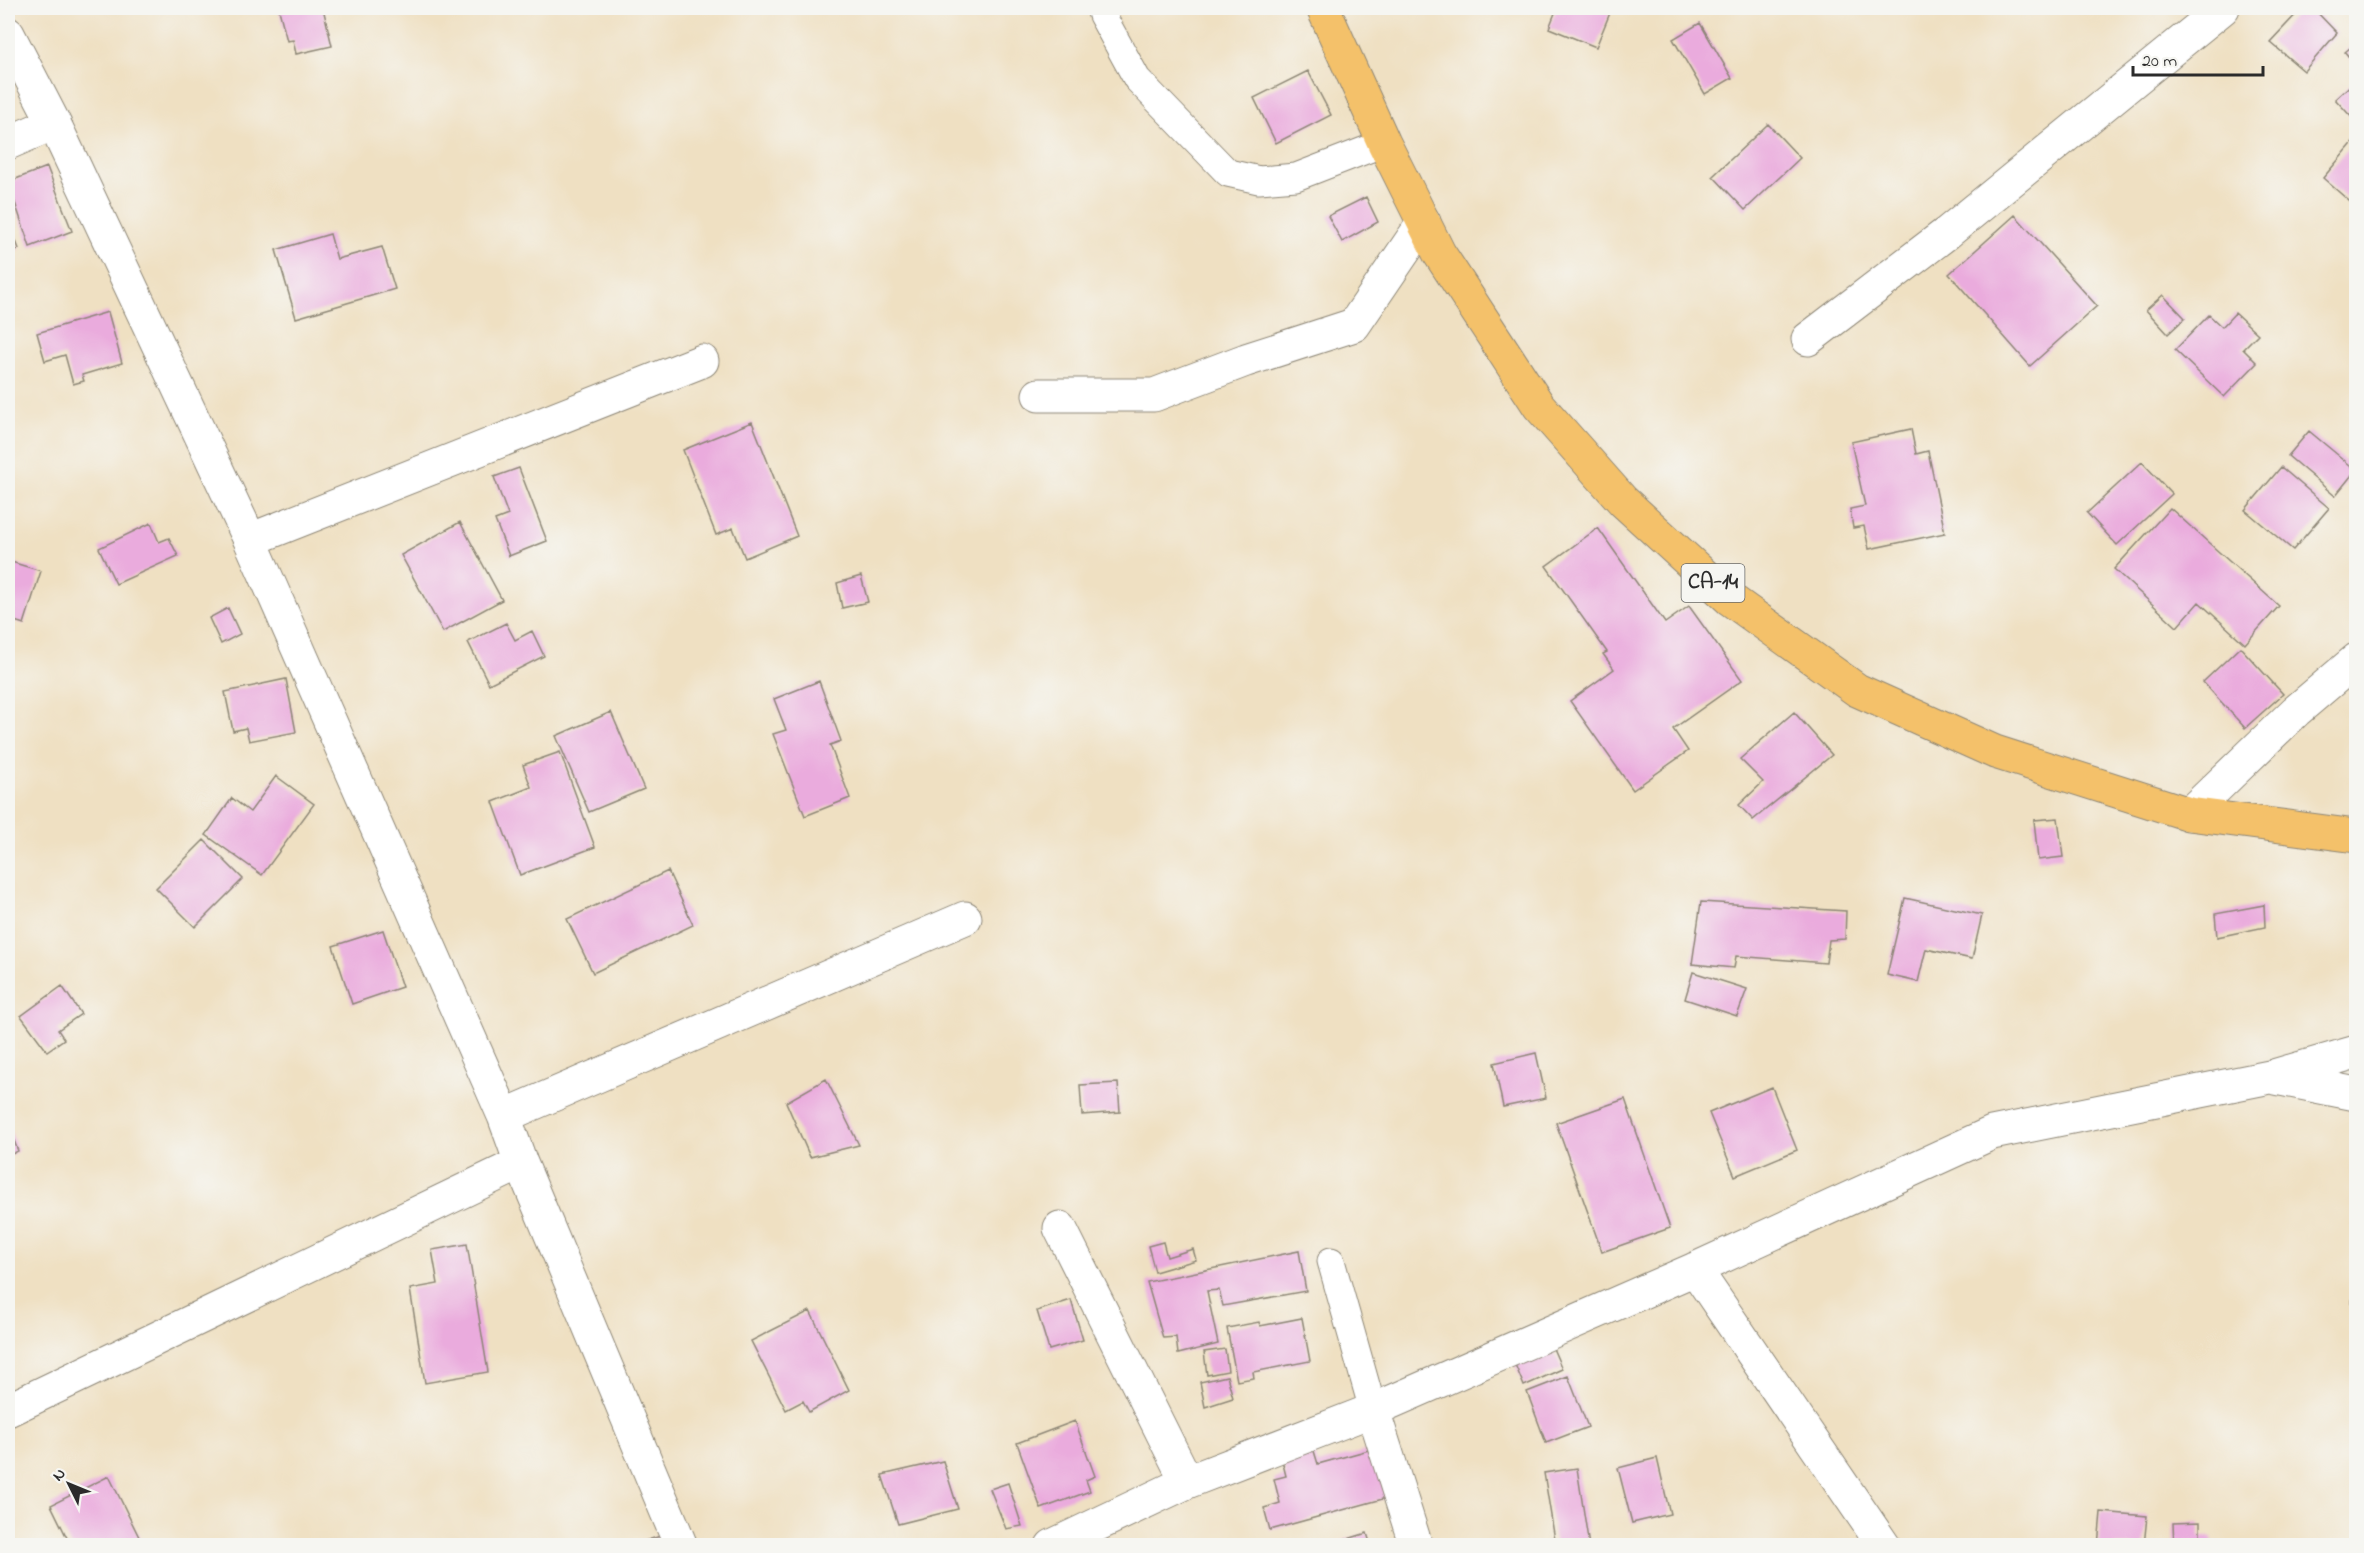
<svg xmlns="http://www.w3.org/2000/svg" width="2364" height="1553" viewBox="0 0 2364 1553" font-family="'Indie Flower',sans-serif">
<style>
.building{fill:#eaabdd}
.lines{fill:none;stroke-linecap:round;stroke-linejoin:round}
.service-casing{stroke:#8d8676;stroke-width:29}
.minor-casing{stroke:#8d8676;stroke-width:35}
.trunk-casing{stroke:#8d8676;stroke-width:35}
.service{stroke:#fff;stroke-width:27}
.minor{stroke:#fff;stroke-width:33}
.trunk{stroke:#f4c16a;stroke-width:33}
.labels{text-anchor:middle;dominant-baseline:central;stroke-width:4.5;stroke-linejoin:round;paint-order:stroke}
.shield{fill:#f6f6f2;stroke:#686867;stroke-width:1.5}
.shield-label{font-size:22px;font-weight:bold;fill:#2b2b2b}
</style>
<rect width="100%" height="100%" fill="#f6f6f2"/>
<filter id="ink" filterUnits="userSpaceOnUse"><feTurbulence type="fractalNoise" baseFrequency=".0167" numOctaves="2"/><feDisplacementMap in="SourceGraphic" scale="12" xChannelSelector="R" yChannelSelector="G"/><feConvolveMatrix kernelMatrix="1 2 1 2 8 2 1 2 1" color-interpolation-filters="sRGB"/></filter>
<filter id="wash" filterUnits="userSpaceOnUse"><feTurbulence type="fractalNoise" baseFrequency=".008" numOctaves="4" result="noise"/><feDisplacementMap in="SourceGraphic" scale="24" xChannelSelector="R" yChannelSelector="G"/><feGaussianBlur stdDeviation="1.35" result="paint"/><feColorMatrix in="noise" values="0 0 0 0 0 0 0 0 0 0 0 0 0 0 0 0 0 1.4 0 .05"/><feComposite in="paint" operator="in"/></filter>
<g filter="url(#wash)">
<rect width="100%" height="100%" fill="#efe0c2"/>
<g id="blocks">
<path class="building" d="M 289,8 L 323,8 L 332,46 L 296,54 L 293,40 L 287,41 L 279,10 Z
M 1557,8 L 1612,8 L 1596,47 L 1549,28 Z
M 2302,8 L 2313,8 L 2337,33 L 2304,71 L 2270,42 Z
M 1700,23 L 1732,78 L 1705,94 L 1673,39 Z
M 2356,43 L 2356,66 L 2345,52 Z
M 1308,71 L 1331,115 L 1276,143 L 1254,98 Z
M 2354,82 L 2356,84 L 2356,120 L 2355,121 L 2335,99 Z
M 1768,124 L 1800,158 L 1745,210 L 1713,176 Z
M 2356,139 L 2356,207 L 2323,178 Z
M 47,167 L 72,231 L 30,247 L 8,182 Z
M 1366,197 L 1378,222 L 1342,242 L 1328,216 Z
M 2015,215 L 2097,306 L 2030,366 L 1949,274 Z
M 8,220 L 19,249 L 8,253 Z
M 330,234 L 337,259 L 382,247 L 395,289 L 296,318 L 276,250 Z
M 2163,295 L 2185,318 L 2168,334 L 2146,310 Z
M 108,312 L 122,363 L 82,375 L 84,381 L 73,384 L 65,355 L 45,361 L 37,333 Z
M 2235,313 L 2258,334 L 2243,349 L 2257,363 L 2224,397 L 2175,350 L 2209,315 L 2222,327 Z
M 752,422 L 797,536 L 745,558 L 733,528 L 716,535 L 683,450 Z
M 1911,429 L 1916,454 L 1928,451 L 1945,533 L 1869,549 L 1864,526 L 1853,528 L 1850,509 L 1865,506 L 1851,442 Z
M 2309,431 L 2356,470 L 2335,496 L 2288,456 Z
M 2142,462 L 2172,494 L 2117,545 L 2087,513 Z
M 2281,467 L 2329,508 L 2293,550 L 2245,510 Z
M 519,468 L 547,541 L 509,556 L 495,520 L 508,515 L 494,477 Z
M 2170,508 L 2279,606 L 2245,644 L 2199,602 L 2177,627 L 2114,569 Z
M 460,522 L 502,600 L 443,632 L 401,555 Z
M 151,523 L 159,542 L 169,538 L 178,556 L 116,584 L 99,548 Z
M 1598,528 L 1665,623 L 1689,606 L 1742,680 L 1673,729 L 1688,751 L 1633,790 L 1570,701 L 1614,669 L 1603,654 L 1607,652 L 1546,566 Z
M 8,561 L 41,571 L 24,624 L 8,619 Z
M 861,576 L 868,602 L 842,608 L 837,583 Z
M 228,608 L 240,634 L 221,644 L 209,618 Z
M 506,623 L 515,640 L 532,631 L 544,656 L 489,684 L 468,642 Z
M 2240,647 L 2283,694 L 2245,728 L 2203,682 Z
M 286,679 L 296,732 L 249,741 L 246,728 L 233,731 L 225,692 Z
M 819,681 L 841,741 L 830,745 L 850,798 L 805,816 L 773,734 L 786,730 L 774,699 Z
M 611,712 L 644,789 L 589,812 L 556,736 Z
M 1794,712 L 1832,755 L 1753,820 L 1739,805 L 1763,782 L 1740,759 Z
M 560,752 L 595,847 L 520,875 L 493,802 L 531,787 L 523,765 Z
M 276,776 L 314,804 L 262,875 L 206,835 L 232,798 L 250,812 Z
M 2058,818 L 2063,857 L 2038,860 L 2034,820 Z
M 204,840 L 243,879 L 195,927 L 156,888 Z
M 668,871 L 693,925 L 593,973 L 567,919 Z
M 1905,898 L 1982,915 L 1972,959 L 1926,949 L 1918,982 L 1887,975 Z
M 1701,902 L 1846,911 L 1845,939 L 1829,940 L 1826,963 L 1736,956 L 1734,968 L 1692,964 Z
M 2264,905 L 2265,927 L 2217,937 L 2215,914 Z
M 383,930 L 402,987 L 352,1004 L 333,946 Z
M 1693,972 L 1747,989 L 1737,1016 L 1685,999 Z
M 62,986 L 81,1014 L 58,1030 L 64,1039 L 47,1051 L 21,1016 Z
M 1536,1053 L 1546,1098 L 1503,1107 L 1494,1063 Z
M 826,1079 L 859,1145 L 810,1157 L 786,1102 Z
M 1118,1083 L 1120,1112 L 1082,1115 L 1080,1085 Z
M 1772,1087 L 1797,1150 L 1735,1176 L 1709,1113 Z
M 1625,1099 L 1670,1228 L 1602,1252 L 1556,1123 Z
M 8,1125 L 18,1151 L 8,1156 Z
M 1163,1242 L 1167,1257 L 1193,1249 L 1196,1260 L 1155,1272 L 1148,1246 Z
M 467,1244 L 488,1372 L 425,1383 L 410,1289 L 438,1284 L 432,1250 Z
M 1299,1251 L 1306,1291 L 1223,1306 L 1219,1290 L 1207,1291 L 1218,1344 L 1178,1354 L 1176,1337 L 1163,1338 L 1147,1282 Z
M 1071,1300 L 1083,1340 L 1049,1350 L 1037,1311 Z
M 2352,1300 L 2356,1300 L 2356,1346 L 2352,1346 Z
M 810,1311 L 849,1390 L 809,1412 L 803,1401 L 786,1410 L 751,1341 Z
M 1302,1318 L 1310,1361 L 1253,1372 L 1254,1378 L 1237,1381 L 1227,1328 L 1259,1322 L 1260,1326 Z
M 1552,1346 L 1562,1369 L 1524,1386 L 1514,1362 Z
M 1225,1349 L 1228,1371 L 1207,1375 L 1204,1352 Z
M 1227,1376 L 1233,1398 L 1205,1407 L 1200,1382 Z
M 1568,1376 L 1588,1427 L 1546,1443 L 1527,1392 Z
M 1075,1421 L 1095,1476 L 1086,1480 L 1090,1491 L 1041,1509 L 1017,1443 Z
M 1376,1448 L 1390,1497 L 1270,1530 L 1264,1508 L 1280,1503 L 1274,1479 L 1286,1476 L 1282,1460 L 1314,1451 L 1318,1464 Z
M 1657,1458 L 1670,1514 L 1632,1523 L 1618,1468 Z
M 943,1461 L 958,1509 L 898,1524 L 882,1475 Z
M 1577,1468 L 1589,1546 L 1556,1546 L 1544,1473 Z
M 109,1476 L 140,1539 L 127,1546 L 71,1546 L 51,1505 Z
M 1008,1483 L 1022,1526 L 1006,1529 L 990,1489 Z
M 2101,1512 L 2147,1516 L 2144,1546 L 2098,1546 Z
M 2200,1522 L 2200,1537 L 2212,1537 L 2213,1546 L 2174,1546 L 2173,1523 Z
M 670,1533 L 675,1546 L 632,1546 L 632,1545 Z
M 1367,1533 L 1371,1546 L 1328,1546 L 1328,1545 Z"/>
</g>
</g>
<g filter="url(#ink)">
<use href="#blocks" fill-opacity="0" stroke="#8d8676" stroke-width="1.5"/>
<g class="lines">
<defs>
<path id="service" d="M 1100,8 L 1102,15 L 1137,79 L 1228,173 L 1259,180 L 1296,177 L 1384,143
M 1331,1261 L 1373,1410"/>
<path id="minor" d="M 8,34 L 54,123 L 250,540 L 504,1116 L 521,1163 L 681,1546
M 8,143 L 54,123
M 1808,339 L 1947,233 L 2223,8
M 1039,395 L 1154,395 L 1246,360 L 1354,325 L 1424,222
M 250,540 L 702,361
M 2189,814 L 2296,711 L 2356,660
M 2276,1078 L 2356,1094
M 504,1116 L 965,918
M 1060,1228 L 1187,1482
M 1695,1269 L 1884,1546
M 8,1410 L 521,1163
M 1373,1410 L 1416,1546
M 1052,1546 L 1187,1482 L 1373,1410 L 1695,1269 L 1992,1133 L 2270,1077 L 2356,1052"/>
<path id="trunk" d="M 1323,8 L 1384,143 L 1439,253 L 1539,406 L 1623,501 L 1730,599 L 1857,690 L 1995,752 L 2189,814 L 2356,836"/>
</defs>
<use href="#service" class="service-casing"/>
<use href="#minor" class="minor-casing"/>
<use href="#trunk" class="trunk-casing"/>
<use href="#service" class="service"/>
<use href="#minor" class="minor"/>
<use href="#trunk" class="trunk"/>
</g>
</g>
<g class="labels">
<rect class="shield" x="1681.5" y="564" width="63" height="38" rx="4.5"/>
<g class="shield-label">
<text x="1713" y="583">CA-14</text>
</g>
</g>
<rect width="2364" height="1553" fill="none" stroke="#f6f6f2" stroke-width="30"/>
<g transform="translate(69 1484) rotate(313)" stroke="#f6f6f2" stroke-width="4.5" paint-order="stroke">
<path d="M0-4.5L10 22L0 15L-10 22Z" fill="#2b2b2b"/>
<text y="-9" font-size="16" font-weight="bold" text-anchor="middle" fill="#2b2b2b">N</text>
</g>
<path d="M2133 66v9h130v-9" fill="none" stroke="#2b2b2b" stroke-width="3"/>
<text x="2142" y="66" font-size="18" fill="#2b2b2b" stroke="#f6f6f2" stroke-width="4.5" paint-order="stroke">20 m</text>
</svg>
